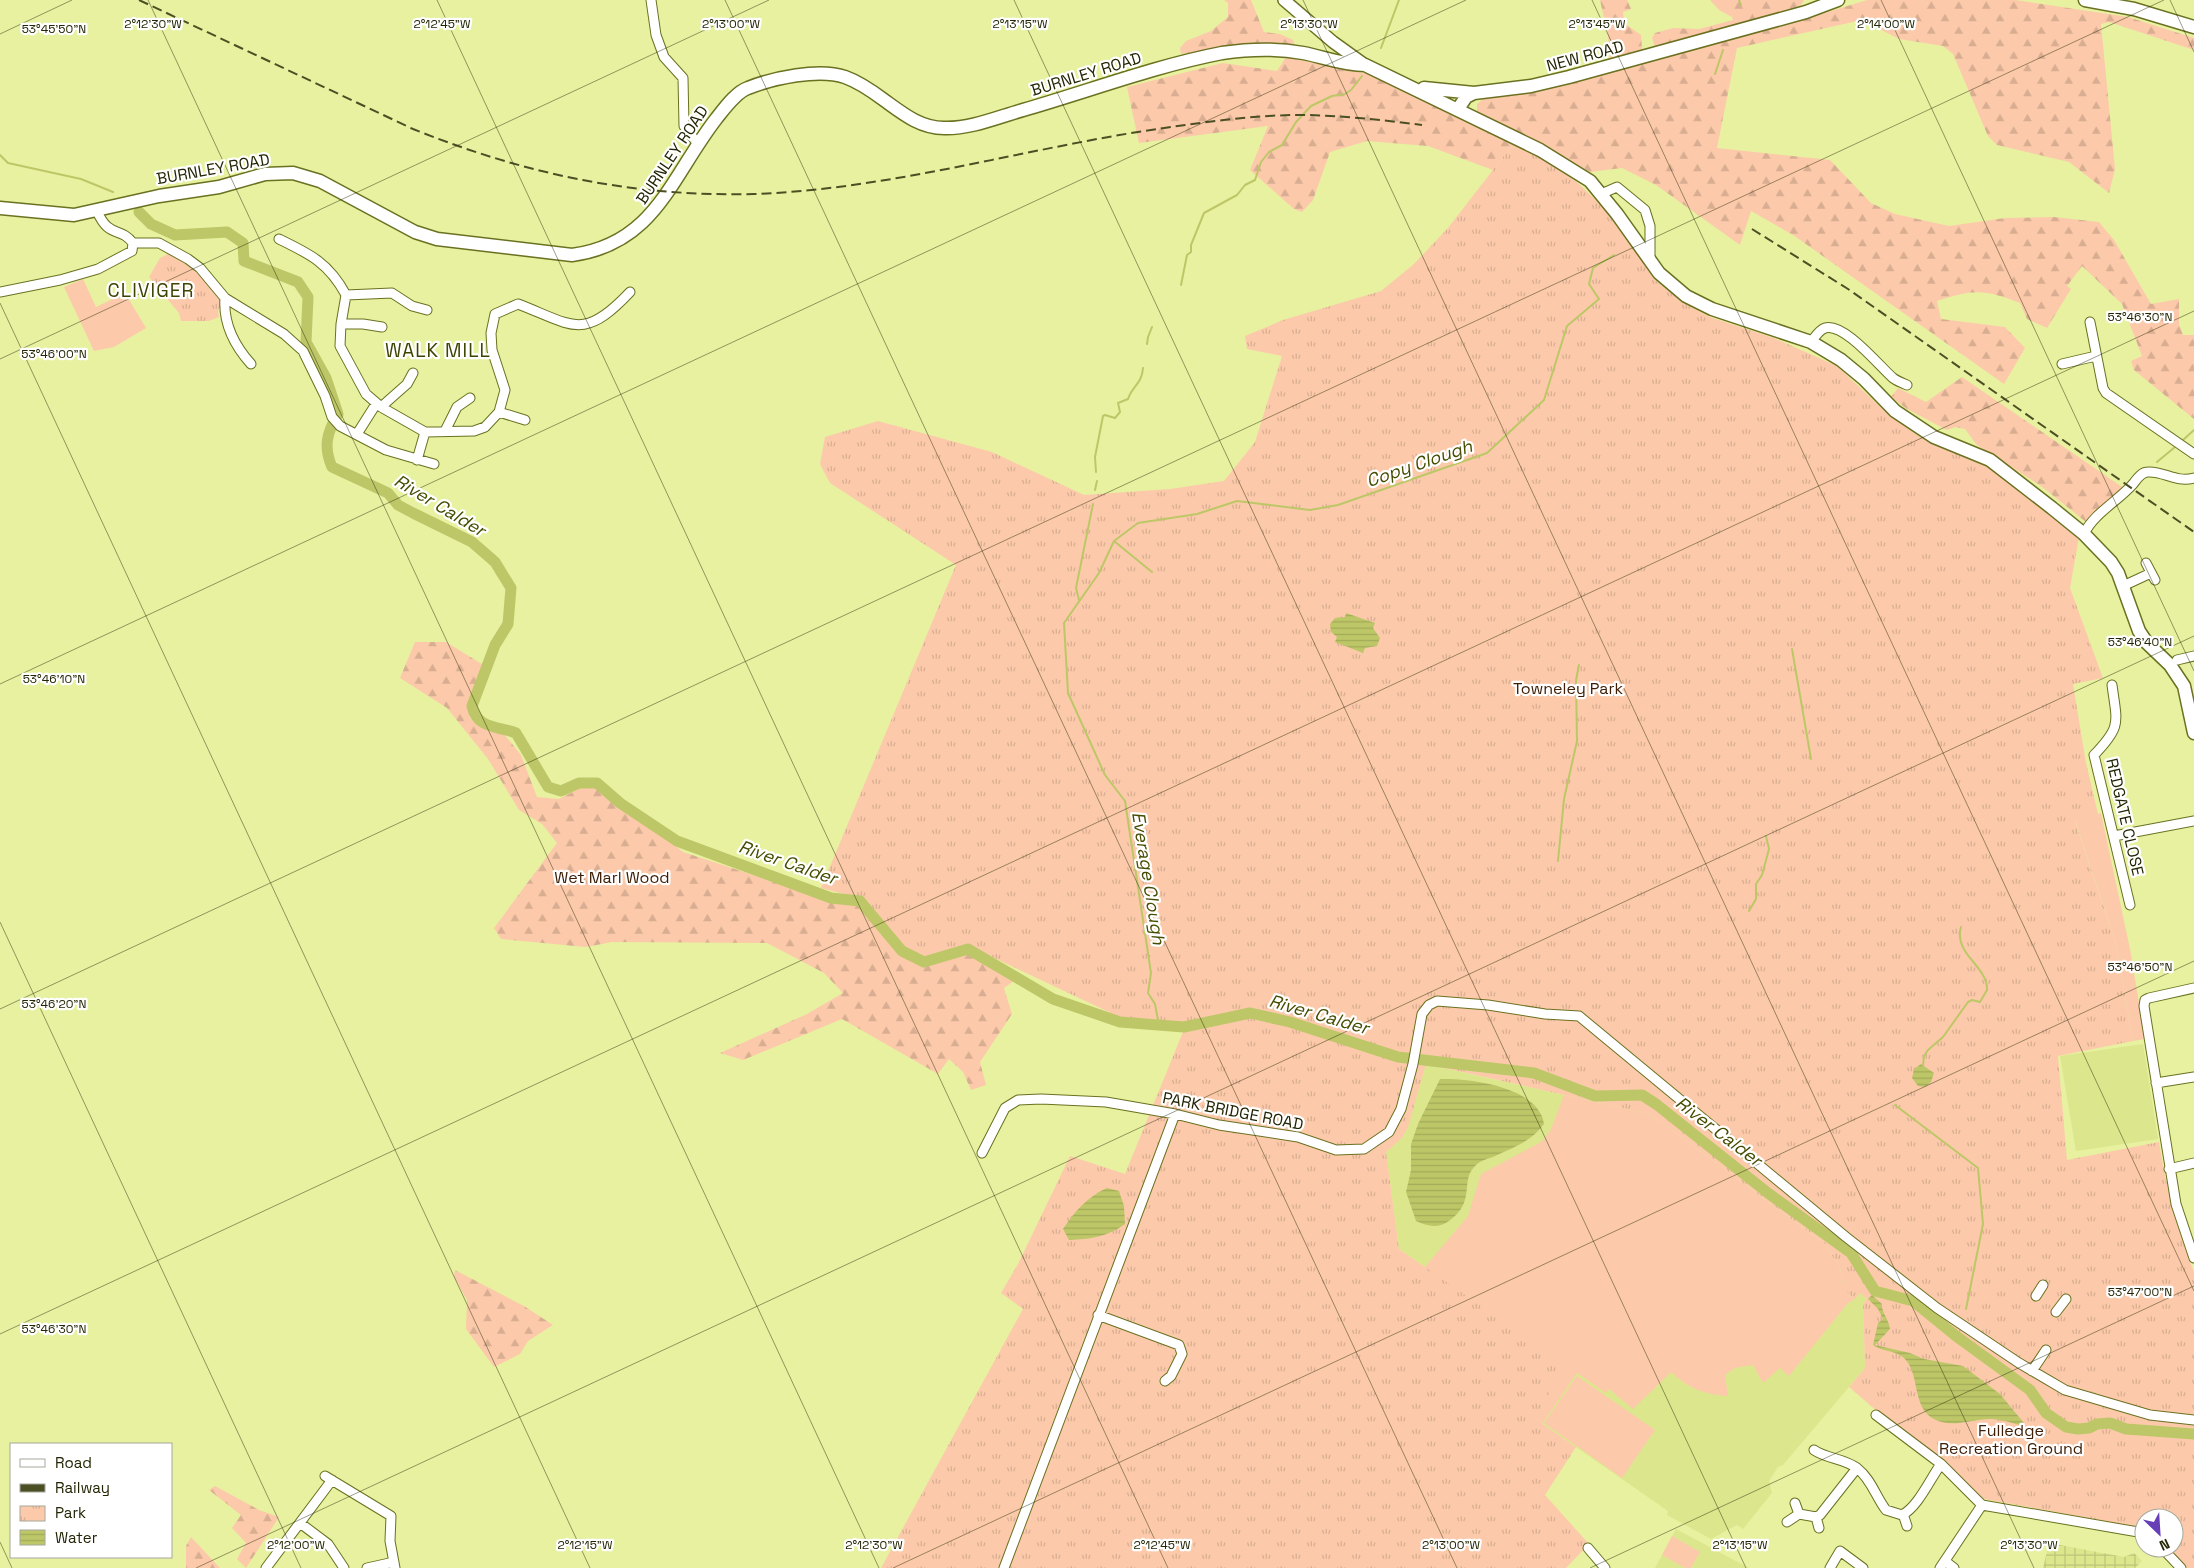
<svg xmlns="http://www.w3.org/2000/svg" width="2194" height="1568" viewBox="0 0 2194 1568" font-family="'Space Grotesk',sans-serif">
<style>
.built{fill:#dce68d}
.industrial{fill:url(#industrial-grid)}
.green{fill:#fccaaa}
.forest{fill:url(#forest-firs)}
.park{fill:url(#park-tufts)}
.water{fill:url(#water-rules)}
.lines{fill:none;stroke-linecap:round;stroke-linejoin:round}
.stream{stroke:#bdc767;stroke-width:2}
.river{stroke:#bdc767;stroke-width:11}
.minor-casing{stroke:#6a7121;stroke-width:11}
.major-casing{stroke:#6a7121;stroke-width:14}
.highway-casing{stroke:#6a7121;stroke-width:15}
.minor{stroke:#fff;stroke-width:9}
.major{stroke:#fff;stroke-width:11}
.highway{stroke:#fff;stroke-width:12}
.rail{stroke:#4c4f24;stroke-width:2;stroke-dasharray:10 5;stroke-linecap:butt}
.ticks{fill:none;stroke:#232504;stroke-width:1;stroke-opacity:0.45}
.labels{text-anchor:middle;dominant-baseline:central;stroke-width:4.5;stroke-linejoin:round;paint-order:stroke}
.street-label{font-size:16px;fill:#232504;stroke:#fff}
.park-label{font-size:16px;fill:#3f2007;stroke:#fff}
.water-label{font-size:18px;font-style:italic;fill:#464c00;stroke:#fff}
.quarter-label{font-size:19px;letter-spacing:1px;fill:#404402;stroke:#fff}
.ticks-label{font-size:12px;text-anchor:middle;fill:#232504;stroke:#fff;stroke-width:4.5;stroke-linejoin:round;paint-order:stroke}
</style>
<defs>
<pattern id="industrial-grid" width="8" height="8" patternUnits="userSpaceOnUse" patternTransform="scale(1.25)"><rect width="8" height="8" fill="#dce68d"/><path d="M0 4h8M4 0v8" fill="none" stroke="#bcc578"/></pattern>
<pattern id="forest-firs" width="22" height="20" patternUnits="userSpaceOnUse" patternTransform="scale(1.25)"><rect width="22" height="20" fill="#fccaaa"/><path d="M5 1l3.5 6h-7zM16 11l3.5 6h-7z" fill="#d8ad91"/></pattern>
<pattern id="park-tufts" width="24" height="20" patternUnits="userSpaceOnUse" patternTransform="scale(1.25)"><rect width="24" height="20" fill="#fccaaa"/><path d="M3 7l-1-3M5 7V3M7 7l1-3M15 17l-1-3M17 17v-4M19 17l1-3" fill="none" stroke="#d8ad91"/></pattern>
<pattern id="water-rules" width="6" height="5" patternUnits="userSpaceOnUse" patternTransform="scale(1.25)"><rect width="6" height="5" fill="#bdc767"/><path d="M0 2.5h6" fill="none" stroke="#a2ab58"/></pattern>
</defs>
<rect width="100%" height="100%" fill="#e7f1a0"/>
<path class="built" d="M 2143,1044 L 2158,1139 L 2076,1151 L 2060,1056 Z
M 1425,1064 L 1650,1114 L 1867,1299 L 1863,1304 L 1865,1368 L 1783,1465 L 1778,1467 L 1769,1481 L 1772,1493 L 1743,1529 L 1737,1525 L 1711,1539 L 1667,1515 L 1668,1511 L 1540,1422 L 1559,1360 L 1399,1249 L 1386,1152 L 1401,1138 Z
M 1676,1529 L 1749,1568 L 1655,1568 Z"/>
<path class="industrial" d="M 2049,1543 L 2124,1557 L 2134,1553 L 2142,1561 L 2135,1568 L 2043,1568 Z"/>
<path class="green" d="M 83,279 L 96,307 L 125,293 L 146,328 L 114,347 L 94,351 L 64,287 Z
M 2101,813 L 2130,949 L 2145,1039 L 2133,1041 L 2116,944 L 2075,820 Z
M 1564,1095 L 1650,1114 L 1824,1243 L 1840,1268 L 1844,1290 L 1855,1299 L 1848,1303 L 1789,1376 L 1780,1368 L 1763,1383 L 1753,1365 L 1735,1368 L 1725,1375 L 1728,1396 C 1707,1396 1686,1387 1671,1372 L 1633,1409 L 1609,1389 L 1606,1393 L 1577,1373 L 1542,1424 L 1540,1422 L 1425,1267 L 1468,1216 L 1481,1174 L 1543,1141 L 1551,1129 Z
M 1577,1376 L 1655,1430 L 1622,1478 L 1544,1423 Z
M 1672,1536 L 1700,1552 L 1691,1568 L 1685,1568 L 1662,1555 Z"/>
<path class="forest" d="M 1224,0 L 1251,0 L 1264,32 L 1280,34 L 1293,40 L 1295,46 L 1264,43 L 1181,54 L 1180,48 L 1186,41 L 1211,31 L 1228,17 L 1228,3 Z
M 1600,0 L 1627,0 L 1631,9 L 1623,12 L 1624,23 L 1641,35 L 1642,51 L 1610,58 L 1608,36 Z
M 1710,0 L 1804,0 L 1799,8 L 1655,47 L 1652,38 L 1655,33 L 1673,28 L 1699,29 L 1733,20 L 1732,17 L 1719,10 Z
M 1867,0 L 2016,0 L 2128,17 L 2194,38 L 2194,50 L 2109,22 L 2101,24 L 2115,169 L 2109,193 L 2069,162 L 1997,145 L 1988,136 L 1953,54 L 1943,46 L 1899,39 L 1862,20 L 1737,48 L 1717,148 L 1830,160 L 1871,203 L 1895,214 L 1949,226 L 2005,218 L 2054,217 L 2099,222 L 2114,240 L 2151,304 L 2179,299 L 2179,324 L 2183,335 L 2194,335 L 2194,419 L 2134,370 L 2131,361 L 2142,356 L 2122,304 L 2082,266 L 2067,286 L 2071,289 L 2047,328 L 2027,319 L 2020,303 C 1985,289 1973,289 1937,301 L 1941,319 L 2005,327 L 2025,348 L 2004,384 L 1793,235 L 1751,211 L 1740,245 L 1656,185 L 1622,168 L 1590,172 L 1523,134 L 1482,117 L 1477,111 L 1477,104 L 1487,96 L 1635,65 L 1789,24 Z
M 1286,57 L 1373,75 L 1513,144 L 1493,170 L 1428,146 L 1367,141 L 1330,152 L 1313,200 L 1302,212 L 1294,209 L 1250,170 L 1268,126 L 1139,143 L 1127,87 L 1223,63 L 1277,71 Z
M 1962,377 L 2125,489 L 2086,522 L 2041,486 L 1977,445 L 1965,429 L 1955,427 L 1947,430 L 1907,409 L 1891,397 L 1898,388 L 1926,402 Z
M 415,642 L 446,642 L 485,666 L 470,703 L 470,718 L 485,729 L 504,734 L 521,755 L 537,797 L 559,799 L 586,785 L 603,788 L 683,852 L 823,898 L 858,904 L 900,954 L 924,965 L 968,953 L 1018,978 L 1004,988 L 1012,1014 L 980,1062 L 986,1085 L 971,1090 L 963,1072 L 949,1059 L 938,1074 L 842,1019 L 743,1060 L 720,1053 L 807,1014 L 843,993 L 824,973 L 767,943 L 612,942 L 586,947 L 501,939 L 494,928 L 557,843 L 542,824 L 519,810 L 488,759 L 447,708 L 400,678 Z
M 455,1270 L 524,1306 L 553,1325 L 528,1341 L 520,1354 L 494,1367 L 466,1329 L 467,1300 L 454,1277 Z
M 215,1486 L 259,1510 L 279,1517 L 246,1568 L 237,1559 L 246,1543 L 232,1528 L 241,1515 L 209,1490 Z
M 191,1537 L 220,1568 L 186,1568 L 186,1546 Z"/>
<path class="park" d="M 1513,144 L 1536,155 L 1577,182 L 1610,214 L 1655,280 L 1684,303 L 1710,317 L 1774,338 L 1837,366 L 1890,416 L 1919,436 L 1984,465 L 2017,488 L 2079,537 L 2070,588 L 2103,678 L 2073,684 L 2086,763 L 2098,814 L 2075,821 L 2116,944 L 2133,1041 L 2058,1056 L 2067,1160 L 2159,1142 C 2166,1187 2177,1230 2194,1272 L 2194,1568 L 2187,1568 L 2169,1548 L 2174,1548 L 2174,1518 L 2144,1518 L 2144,1528 L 1978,1498 L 1849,1387 L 1865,1368 L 1863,1304 L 1867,1299 L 1860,1293 L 1855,1299 L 1844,1290 L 1840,1268 L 1824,1243 L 1650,1114 L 1426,1064 L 1408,1127 L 1402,1138 L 1386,1152 L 1399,1249 L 1559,1360 L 1540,1422 L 1576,1447 L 1545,1495 L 1589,1544 L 1566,1568 L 881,1568 L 1023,1309 L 1001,1293 L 1018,1264 L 1070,1156 L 1125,1174 L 1187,1022 L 1131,1019 L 1117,1016 L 969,946 L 926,959 L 904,949 L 859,898 L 821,888 L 956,565 L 830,483 L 820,464 L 825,437 L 878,421 L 992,452 L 1084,495 L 1170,489 L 1224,481 L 1255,442 L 1282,356 L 1247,349 L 1245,336 L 1283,320 L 1381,291 L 1414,264 L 1448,228 Z
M 170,253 L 193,269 L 220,296 L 222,302 L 218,311 L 219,317 L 209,321 L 181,321 L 179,313 L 149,277 L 160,258 Z"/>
<path class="water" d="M 1346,613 L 1375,623 L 1373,628 L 1380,638 L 1377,646 L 1365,648 L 1363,653 L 1335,642 L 1337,637 L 1331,632 L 1330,624 L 1335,618 L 1345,617 Z
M 1921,1064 L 1934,1073 L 1931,1082 L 1925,1087 L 1918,1086 L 1912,1078 L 1914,1069 Z
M 1440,1079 C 1471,1078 1539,1087 1544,1124 C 1531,1142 1512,1148 1493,1157 C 1487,1159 1480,1161 1476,1165 C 1459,1180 1477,1201 1449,1221 C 1438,1229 1427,1226 1416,1221 L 1406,1192 L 1411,1170 L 1411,1144 L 1418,1124 Z
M 1107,1188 L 1119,1191 L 1124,1206 L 1125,1224 C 1107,1237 1091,1239 1069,1240 L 1063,1229 C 1075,1211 1087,1197 1107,1188 Z
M 1872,1295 L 1882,1304 C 1881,1312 1889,1319 1890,1329 L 1875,1345 L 1910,1353 L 1924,1359 L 1963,1366 L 2000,1394 L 2024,1423 L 2019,1425 C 2010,1422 2002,1420 1993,1419 C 1971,1418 1952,1430 1932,1418 C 1912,1405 1920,1375 1905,1359 C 1896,1350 1883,1352 1873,1345 L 1878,1323 L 1883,1319 L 1878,1309 L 1868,1299 Z"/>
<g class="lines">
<path class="stream" d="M 1739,0 L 1741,5
M 1381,48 L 1399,0
M 1715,74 L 1723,50
M 0,155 L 8,163 L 81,179 L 113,192
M 1181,285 L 1187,255 L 1191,252 L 1191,245 L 1204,213 L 1237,195 L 1245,185 L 1255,180 L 1261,162 L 1269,152 L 1282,145 L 1296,122 L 1311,106 L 1332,96 L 1345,94 L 1351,90 L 1362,76
M 1147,344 L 1148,337 L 1152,327
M 2183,440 L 2194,430
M 2157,462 L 2175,447
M 1096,472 L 1095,457 L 1103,416 L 1105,415 L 1115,418 L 1120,412 L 1118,403 L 1128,399 C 1132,386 1142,384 1143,368
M 1095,490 L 1097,481
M 1114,541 L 1138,523 L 1197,514 L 1237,501 L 1310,510 L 1338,505 L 1487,453 L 1544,400 L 1567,326 L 1599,299 L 1589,284 L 1593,268 L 1614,255
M 1152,572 L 1114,541 L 1099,573 L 1064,623 L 1068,693 L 1105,775 L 1125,801 L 1151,973 L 1148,993 L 1155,1004 L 1159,1025
M 1079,600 L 1076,588 L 1093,504
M 1792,649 L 1811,759
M 1558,861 L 1564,799 L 1577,741 L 1576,680 L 1579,665
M 1749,911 L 1756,899 L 1756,884 L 1762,875 L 1769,849 L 1766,836
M 1923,1066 L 1924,1056 L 1928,1050 L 1943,1037 L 1968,1002 L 1972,1000 L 1980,1002 L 1987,990 C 1988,966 1953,954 1961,927
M 1895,1105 L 1978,1168 L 1983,1224 L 1966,1309"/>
<path class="river" d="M 139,212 L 151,224 L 175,235 L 227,232 L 243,243 L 244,261 L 298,282 L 308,297 L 306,342 L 326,378 L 338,414 C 327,432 323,447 332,467 L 388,493 L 398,505 L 413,513 L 472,542 L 495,562 L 511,588 L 508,624 L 495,645 L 472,706 C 477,729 498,726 516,733 L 548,787 L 561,791 L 579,783 L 597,783 L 620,803 L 677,841 L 831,898 L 860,901 L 902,951 L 924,962 L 968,949 L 1053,999 L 1120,1022 L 1184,1027 L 1250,1013 L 1290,1022 L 1398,1057 L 1534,1073 L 1595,1096 L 1642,1095 L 1656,1104 L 1768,1193 L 1851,1253 L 1875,1291 L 1913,1301 L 1956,1336 L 2030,1390 L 2046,1413 L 2066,1427 L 2078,1429 L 2089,1428 L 2097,1424 L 2110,1423 L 2126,1429 L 2194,1434"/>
<defs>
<path id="minor" d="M 651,0 L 656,35 L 664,57 L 683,78 L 684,126 L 698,144
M 1601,194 L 1617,187 L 1645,210 L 1650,226 L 1650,261
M 97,211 C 109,239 120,226 133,243
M 279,239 C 310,254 329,263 346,295
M 133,243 L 159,243 L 188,259 L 200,268 L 225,298 L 284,334 L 303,351 L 325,396 L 332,417 L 340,426 L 386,450 L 434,464
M 0,292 L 60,280 L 98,269 L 132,251 L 133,243
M 225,298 C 223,324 234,345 251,364
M 2090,322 L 2103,388 L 2106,393 L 2194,454
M 341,324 L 363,324 L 382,327
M 1811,342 C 1815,337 1819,330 1825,328 C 1844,322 1880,367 1893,378 C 1897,381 1902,383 1907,385
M 2062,364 L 2096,356
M 381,407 L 407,384 L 413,373
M 499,412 L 525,420
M 445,431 L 457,407 L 470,398
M 425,432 L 381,407 L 366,394 L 340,346 L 341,324 L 346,295 L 392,293 L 412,306 L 427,310
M 357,434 L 376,404
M 417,460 L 425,432 L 474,431 L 485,427 L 499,412 L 505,390 L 492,350 L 491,333 L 495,314 L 518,304 C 573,325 583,342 630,292
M 2084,534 C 2093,514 2118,501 2133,484 C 2137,479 2141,472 2148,472 C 2164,471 2176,483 2194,478
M 2146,563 L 2155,580
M 2123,586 L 2151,573
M 2177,660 L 2194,656
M 2112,685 C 2117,723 2122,726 2094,755 L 2130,905
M 2114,836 L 2194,821
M 2194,988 L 2149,998 L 2145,1000 L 2144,1006 L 2176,1204 L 2194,1258
M 2156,1083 L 2194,1077
M 982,1153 L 1005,1108 L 1018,1100 L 1041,1099 L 1106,1102 L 1175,1114 L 1219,1125 L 1298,1137 L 1336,1150 L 1364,1149 L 1389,1132 L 1401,1109 L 1413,1064 L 1422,1014 L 1429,1005 L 1437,1001 L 1488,1005 L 1545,1014 L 1579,1016 L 1846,1237 L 1937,1308 L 2019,1363 L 2065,1390 L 2150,1415 L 2194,1420
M 2169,1169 L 2194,1163
M 2036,1296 L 2043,1285
M 2056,1312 L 2066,1299
M 1098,1315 L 1179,1345 L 1182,1354 L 1171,1376 L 1165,1381
M 2032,1371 L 2046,1350
M 1876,1415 L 1941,1464 L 1982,1505
M 1814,1450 C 1827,1459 1843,1458 1857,1468 C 1871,1479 1876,1497 1886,1510 L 1902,1515 C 1918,1507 1930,1479 1941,1464
M 325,1476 L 391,1516 L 390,1541 L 395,1568
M 1795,1503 L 1799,1514 L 1816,1517 L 1820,1515 L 1857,1468
M 1982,1505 L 2144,1533
M 1903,1514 L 1907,1526
M 1816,1517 L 1819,1528
M 1787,1522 L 1799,1514
M 300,1523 L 328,1544 L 344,1568
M 1588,1548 L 1605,1568
M 2162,1548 L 2181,1568
M 1945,1561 L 1954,1568
M 266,1568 L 332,1480
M 367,1568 L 394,1562
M 1004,1568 L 1175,1114
M 1830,1568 L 1840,1551 L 1863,1568
M 1940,1568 L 1982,1505"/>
<path id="major" d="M 1284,0 L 1333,42 L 1365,65"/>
<path id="highway" d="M 2085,0 L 2134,9 L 2194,27
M 1424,88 L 1474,93
M 1458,109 L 1466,97 L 1474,93 L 1531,86 L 1569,77 L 1806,12 L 1838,0
M 0,208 L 74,215 L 159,196 L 219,187 L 265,174 L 293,173 L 320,181 L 415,232 L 437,239 L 572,255 C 655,244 671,177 716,119 C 724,109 736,92 748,88 C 773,78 819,68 845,77 C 859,82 872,91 884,100 C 902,113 920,128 944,128 C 970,129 998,117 1023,110 C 1089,91 1155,66 1222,53 C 1249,49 1276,48 1303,53 C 1324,57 1343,65 1365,65 L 1540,150 L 1590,181 L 1617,214 L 1659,273 L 1686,296 L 1712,309 L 1811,342 L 1841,360 L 1864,379 L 1895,411 L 1934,437 L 1990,460 L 2052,508 L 2084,534 L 2111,562 L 2118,573 L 2139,631 L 2147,643 L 2170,665 L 2184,686 L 2194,733"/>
</defs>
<use href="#minor" class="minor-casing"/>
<use href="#major" class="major-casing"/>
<use href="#highway" class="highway-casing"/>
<use href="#minor" class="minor"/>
<use href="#major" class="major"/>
<use href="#highway" class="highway"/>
<path class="rail" d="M 139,0 L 413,129 C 525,174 633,197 754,194 C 895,189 1032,146 1171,127 C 1213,121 1257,115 1299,115 C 1340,115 1381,120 1422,125
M 1752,229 L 1848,289 L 2194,532"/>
</g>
<path class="ticks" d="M 148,0 L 879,1568M 437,0 L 1168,1568M 725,0 L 1457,1568M 1014,0 L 1746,1568M 1303,0 L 2034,1568M 1592,0 L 2194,1291M 1881,0 L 2194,671M 2170,0 L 2194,52M 0,34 L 72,0M 0,303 L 590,1568M 0,359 L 769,0M 0,684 L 1466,0M 0,922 L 301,1568M 0,1009 L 2164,0M 0,1334 L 2194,311M 0,1542 L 12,1568M 196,1568 L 2194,636M 893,1568 L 2194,961M 1590,1568 L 2194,1286"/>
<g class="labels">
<g class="street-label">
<text transform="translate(1585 56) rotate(-15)">NEW ROAD</text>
<text transform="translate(1086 74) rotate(-17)">BURNLEY ROAD</text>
<text transform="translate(672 155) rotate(-56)">BURNLEY ROAD</text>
<text transform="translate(213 169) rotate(-10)">BURNLEY ROAD</text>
<text transform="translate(2125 817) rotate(77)">REDGATE CLOSE</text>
<text transform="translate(1233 1111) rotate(11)">PARK BRIDGE ROAD</text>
</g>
<g class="park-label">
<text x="1568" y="688">Towneley Park</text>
<text x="612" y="877">Wet Marl Wood</text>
<text x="2011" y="1430">Fulledge<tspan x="2011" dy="18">Recreation Ground</tspan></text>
</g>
<g class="water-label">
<text transform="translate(1419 463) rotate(-19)">Copy Clough</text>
<text transform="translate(440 505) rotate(31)">River Calder</text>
<text transform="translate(788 862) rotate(19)">River Calder</text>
<text transform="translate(1149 878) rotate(81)">Everage Clough</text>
<text transform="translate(1319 1014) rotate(16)">River Calder</text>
<text transform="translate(1719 1131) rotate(37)">River Calder</text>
</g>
<g class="quarter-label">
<text x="151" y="290">CLIVIGER</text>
<text x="438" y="350">WALK MILL</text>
</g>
</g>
<g class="ticks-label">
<text x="153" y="28">2°12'30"W</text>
<text x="442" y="28">2°12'45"W</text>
<text x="731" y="28">2°13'00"W</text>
<text x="1020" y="28">2°13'15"W</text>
<text x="1309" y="28">2°13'30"W</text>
<text x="1597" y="28">2°13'45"W</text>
<text x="1886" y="28">2°14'00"W</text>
<text x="54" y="33">53°45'50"N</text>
<text x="2140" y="321">53°46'30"N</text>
<text x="54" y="358">53°46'00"N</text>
<text x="2140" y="646">53°46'40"N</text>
<text x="54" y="683">53°46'10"N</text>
<text x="2140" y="971">53°46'50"N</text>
<text x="54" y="1008">53°46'20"N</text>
<text x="2140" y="1296">53°47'00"N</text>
<text x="54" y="1333">53°46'30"N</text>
<text x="296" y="1549">2°12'00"W</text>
<text x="585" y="1549">2°12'15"W</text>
<text x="874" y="1549">2°12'30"W</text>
<text x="1162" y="1549">2°12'45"W</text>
<text x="1451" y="1549">2°13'00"W</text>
<text x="1740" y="1549">2°13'15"W</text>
<text x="2029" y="1549">2°13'30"W</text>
</g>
<rect x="10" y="1443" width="162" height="115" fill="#ffffff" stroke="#a7a89b"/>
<rect x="20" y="1459" width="25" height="8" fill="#ffffff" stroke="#a7a89b"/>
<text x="55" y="1468" font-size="15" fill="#232504">Road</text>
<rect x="20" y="1484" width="25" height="8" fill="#4c4f24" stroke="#a7a89b"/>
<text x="55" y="1493" font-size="15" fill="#232504">Railway</text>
<rect x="20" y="1506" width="25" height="15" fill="url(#park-tufts)" stroke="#a7a89b"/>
<text x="55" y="1518" font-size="15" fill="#232504">Park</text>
<rect x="20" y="1530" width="25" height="15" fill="url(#water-rules)" stroke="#a7a89b"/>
<text x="55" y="1543" font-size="15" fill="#232504">Water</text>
<g transform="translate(2159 1533) rotate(155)"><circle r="24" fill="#ffffff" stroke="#a7a89b"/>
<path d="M0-4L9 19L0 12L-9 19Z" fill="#673fb7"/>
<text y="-8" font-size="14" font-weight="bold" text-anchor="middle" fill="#232504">N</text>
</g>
</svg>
